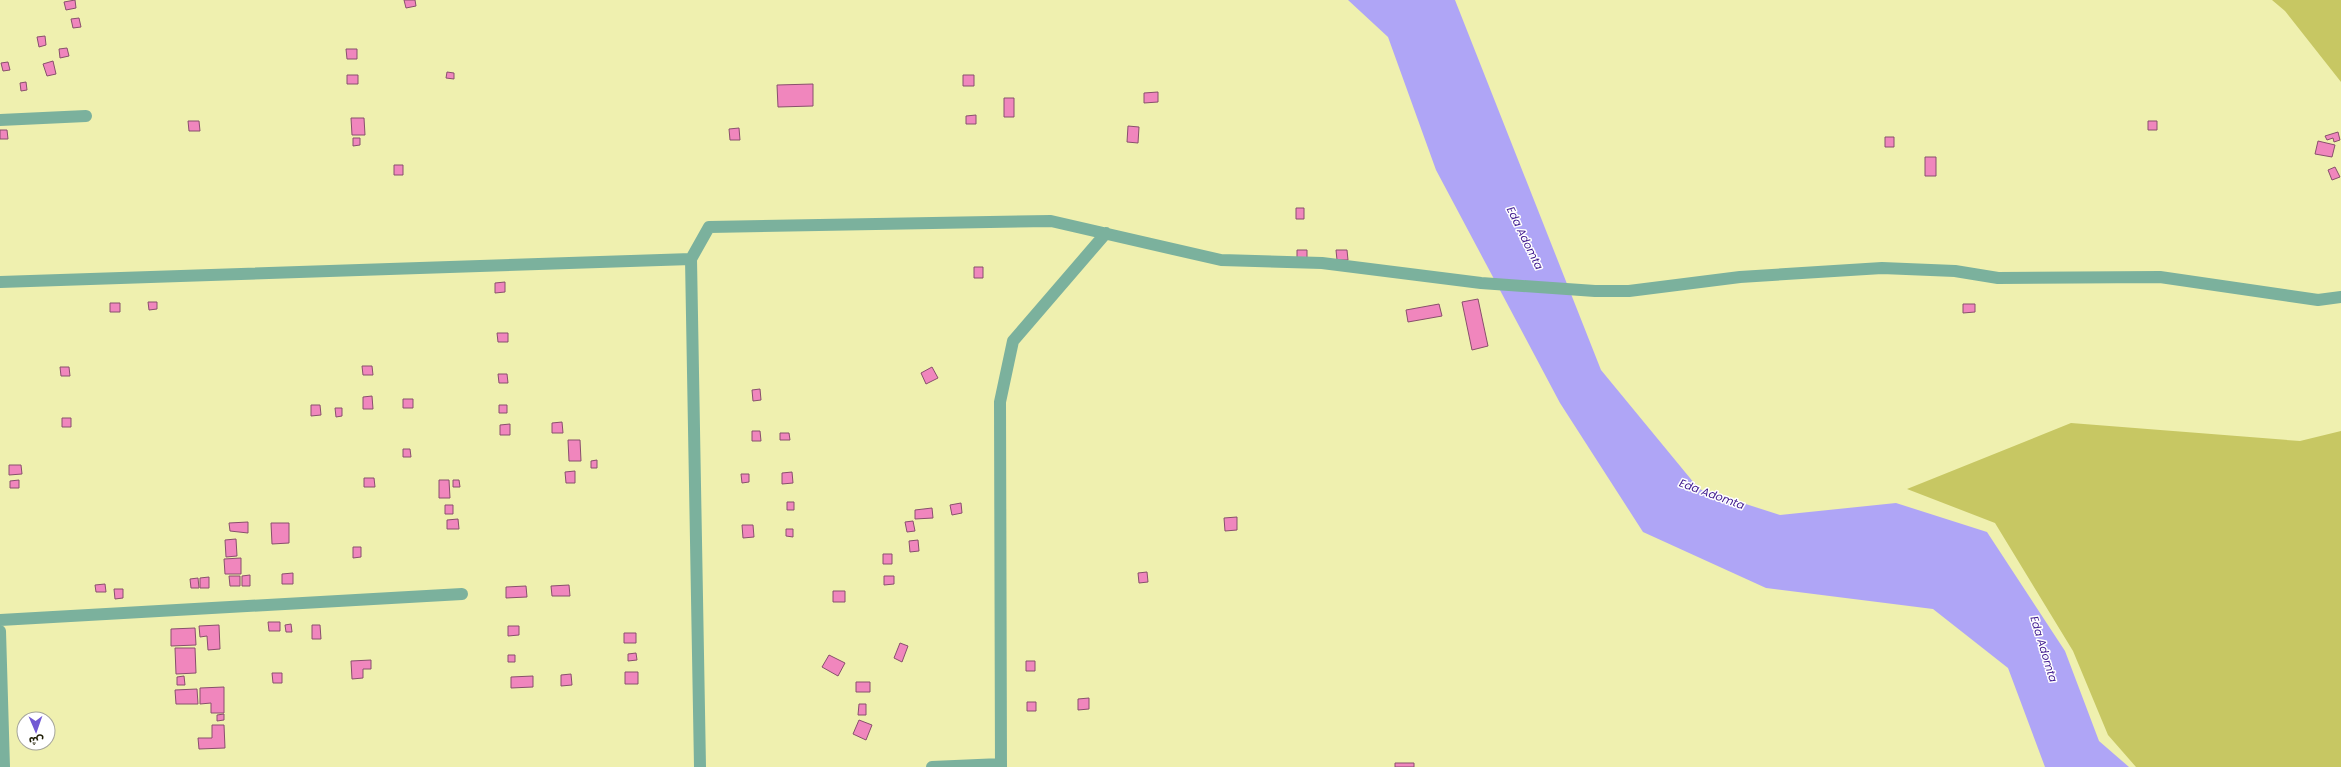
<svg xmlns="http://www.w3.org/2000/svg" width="2341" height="767" viewBox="0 0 2341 767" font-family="Poppins,'Noto Sans Arabic',sans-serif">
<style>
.green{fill:#c7c763}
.water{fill:#afa5f6}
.building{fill:#f086bd;stroke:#88506c}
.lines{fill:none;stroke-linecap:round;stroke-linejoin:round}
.minor{stroke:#7bb19d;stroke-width:12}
.labels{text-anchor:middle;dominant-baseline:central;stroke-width:3;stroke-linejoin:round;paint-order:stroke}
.water-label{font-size:11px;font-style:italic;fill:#401b8f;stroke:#fff}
</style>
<rect width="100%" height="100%" fill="#eff0af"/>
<path class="green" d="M 2272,0 L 2341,0 L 2341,82 L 2285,11 Z
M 2071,423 L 2300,441 L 2341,431 L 2341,767 L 2136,767 L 2108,735 L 2073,651 L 1995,523 L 1907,489 Z"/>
<path class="water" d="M 1348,0 L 1455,0 L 1601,370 L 1699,489 L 1780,515 L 1896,503 L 1987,532 L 2065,651 L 2099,741 L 2129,767 L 2045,767 L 2008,668 L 1933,609 L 1766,588 L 1643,532 L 1560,403 L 1436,170 L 1388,37 Z"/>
<path class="building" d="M 75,0 L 76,8 L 66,10 L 64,2 Z
M 404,0 L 415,0 L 416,6 L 406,8 Z
M 79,18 L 81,27 L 73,28 L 71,19 Z
M 45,36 L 46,45 L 39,47 L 37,37 Z
M 67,48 L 69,56 L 60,58 L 59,49 Z
M 346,49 L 357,49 L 357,59 L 347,59 Z
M 53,61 L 56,74 L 47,76 L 43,64 Z
M 8,62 L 10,70 L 3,71 L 1,63 Z
M 447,72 L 454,73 L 454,79 L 446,78 Z
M 347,75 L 358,75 L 358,84 L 347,84 Z
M 963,75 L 974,75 L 974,86 L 963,86 Z
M 26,82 L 27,90 L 21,91 L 20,83 Z
M 813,84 L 813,106 L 778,107 L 777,85 Z
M 1158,92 L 1158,102 L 1144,103 L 1144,93 Z
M 1004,98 L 1014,98 L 1014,117 L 1004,117 Z
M 976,115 L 976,124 L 966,124 L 966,116 Z
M 351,118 L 364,118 L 365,135 L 352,135 Z
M 188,121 L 199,121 L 200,131 L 189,131 Z
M 2148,121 L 2157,121 L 2157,130 L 2148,130 Z
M 1128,126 L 1139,127 L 1138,143 L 1127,142 Z
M 739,128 L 740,140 L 730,140 L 729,129 Z
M 0,130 L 7,130 L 8,139 L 0,139 Z
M 2338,132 L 2340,140 L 2334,142 L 2333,138 L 2327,140 L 2325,136 Z
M 1885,137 L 1894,137 L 1894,147 L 1885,147 Z
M 353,138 L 360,138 L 360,145 L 353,146 Z
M 2318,141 L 2335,145 L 2332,157 L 2315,154 Z
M 1925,157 L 1936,157 L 1936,176 L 1925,176 Z
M 394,165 L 403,165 L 403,175 L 394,175 Z
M 2335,167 L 2340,177 L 2332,180 L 2328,170 Z
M 1296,208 L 1304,208 L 1304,219 L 1296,219 Z
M 1297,250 L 1307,250 L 1307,261 L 1297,260 Z
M 1336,250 L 1347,250 L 1348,260 L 1337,260 Z
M 974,267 L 983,267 L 983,278 L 974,278 Z
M 505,282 L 505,292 L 495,293 L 495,283 Z
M 1478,299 L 1488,346 L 1472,350 L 1462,302 Z
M 148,302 L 157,302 L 157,309 L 149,310 Z
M 110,303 L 120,303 L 120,312 L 110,312 Z
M 1439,304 L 1442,316 L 1408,322 L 1406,310 Z
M 1963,304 L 1975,304 L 1975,312 L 1963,313 Z
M 497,333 L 508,333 L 508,342 L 498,342 Z
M 362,366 L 372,366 L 373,375 L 363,375 Z
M 60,367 L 69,367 L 70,376 L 61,376 Z
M 932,367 L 938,378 L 926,384 L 921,373 Z
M 498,374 L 507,374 L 508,383 L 499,383 Z
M 760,389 L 761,400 L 753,401 L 752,390 Z
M 372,396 L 373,409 L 363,409 L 363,397 Z
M 403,399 L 413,399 L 413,408 L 403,408 Z
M 311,405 L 320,405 L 321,415 L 311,416 Z
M 499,405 L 507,405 L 507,413 L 499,413 Z
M 335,408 L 342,408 L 342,416 L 336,417 Z
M 62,418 L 71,418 L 71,427 L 62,427 Z
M 562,422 L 563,433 L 552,433 L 552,423 Z
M 510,424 L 510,435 L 500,435 L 500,425 Z
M 752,431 L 760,431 L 761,441 L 752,441 Z
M 780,433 L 789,433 L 790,440 L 780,440 Z
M 568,440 L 580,440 L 581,461 L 569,461 Z
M 403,449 L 410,449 L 411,457 L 403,457 Z
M 597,460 L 597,468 L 591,468 L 591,461 Z
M 9,465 L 21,465 L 22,474 L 9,475 Z
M 575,471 L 575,483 L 566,483 L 565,472 Z
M 792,472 L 793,483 L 782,484 L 782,473 Z
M 741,474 L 749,474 L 749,482 L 742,483 Z
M 364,478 L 374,478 L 375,487 L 364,487 Z
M 19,480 L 19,488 L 10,488 L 10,481 Z
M 439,480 L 449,480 L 450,498 L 439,498 Z
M 453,480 L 459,480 L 460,487 L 453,487 Z
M 787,502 L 794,502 L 794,510 L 787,510 Z
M 961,503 L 962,513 L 952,515 L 950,505 Z
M 445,505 L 453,505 L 453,514 L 445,514 Z
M 932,508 L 933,518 L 915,519 L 915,510 Z
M 1237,517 L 1237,530 L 1225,531 L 1224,518 Z
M 458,519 L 459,529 L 447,529 L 447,520 Z
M 913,521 L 915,531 L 907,532 L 905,522 Z
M 248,522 L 248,533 L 230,531 L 229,523 Z
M 271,523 L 289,523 L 289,543 L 272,544 Z
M 742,525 L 753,525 L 754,537 L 743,538 Z
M 786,529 L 793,529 L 793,537 L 786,536 Z
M 236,539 L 237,556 L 226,557 L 225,540 Z
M 918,540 L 919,551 L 910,552 L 909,541 Z
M 353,547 L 361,547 L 361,557 L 353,558 Z
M 883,554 L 892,554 L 892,564 L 883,564 Z
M 241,558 L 241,574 L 225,574 L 224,559 Z
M 1147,572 L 1148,582 L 1139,583 L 1138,573 Z
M 293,573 L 293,584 L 282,584 L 282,574 Z
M 250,575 L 250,586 L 242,586 L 242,576 Z
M 229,576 L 240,576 L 240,586 L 230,586 Z
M 884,576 L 894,576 L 894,584 L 884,585 Z
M 209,577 L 209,588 L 200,588 L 200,578 Z
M 198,578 L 199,588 L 191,588 L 190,579 Z
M 105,584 L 106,592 L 96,592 L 95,585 Z
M 569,585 L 570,596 L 552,596 L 551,586 Z
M 526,586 L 527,597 L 506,598 L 506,587 Z
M 114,589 L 123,589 L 123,598 L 115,599 Z
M 833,591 L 845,591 L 845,602 L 833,602 Z
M 268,622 L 280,622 L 280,631 L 269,631 Z
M 291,624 L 292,632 L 286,632 L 285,625 Z
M 219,625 L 220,649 L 208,650 L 207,636 L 200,637 L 199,626 Z
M 312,625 L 320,625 L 321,639 L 312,639 Z
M 508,626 L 519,626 L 519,635 L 508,636 Z
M 195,628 L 196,645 L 171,646 L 171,629 Z
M 624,633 L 636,633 L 636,643 L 624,643 Z
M 900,643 L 908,646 L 902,662 L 894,658 Z
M 175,648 L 195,648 L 196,673 L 176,674 Z
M 636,653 L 637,660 L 628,661 L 628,654 Z
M 508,655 L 515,655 L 515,662 L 508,662 Z
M 829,655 L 845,663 L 838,676 L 822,667 Z
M 371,660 L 371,669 L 363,669 L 363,678 L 352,679 L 351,661 Z
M 1026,661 L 1035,661 L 1035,671 L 1026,671 Z
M 625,672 L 638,672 L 638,684 L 625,684 Z
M 272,673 L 282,673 L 282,683 L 273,683 Z
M 571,674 L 572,685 L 561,686 L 561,675 Z
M 184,676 L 185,685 L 177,685 L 177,677 Z
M 533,676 L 533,687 L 511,688 L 511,677 Z
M 856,682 L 870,682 L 870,692 L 856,692 Z
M 224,687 L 224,713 L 211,713 L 211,703 L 200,704 L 200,688 Z
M 197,689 L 198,704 L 176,704 L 175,690 Z
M 1089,698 L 1089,709 L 1078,710 L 1078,699 Z
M 1027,702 L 1036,702 L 1036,711 L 1027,711 Z
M 859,704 L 866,704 L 866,715 L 858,715 Z
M 224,714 L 224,720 L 217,721 L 217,715 Z
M 859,720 L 872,725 L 866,740 L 853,734 Z
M 212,725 L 224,725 L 225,748 L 199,749 L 198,738 L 212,738 Z
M 1395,763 L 1414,763 L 1414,767 L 1395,767 Z"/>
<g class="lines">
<path class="minor" d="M 0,120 L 86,116
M 0,282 L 691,259
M 0,620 L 462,594
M 0,631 L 4,767
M 700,767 L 691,259 L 709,227 L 1051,221 L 1221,260 L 1322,263 L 1481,283 L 1595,291 L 1629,291 L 1740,277 L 1882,268 L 1955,271 L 1998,278 L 2160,277 L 2318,300 L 2341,297
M 932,767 L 1001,764
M 1001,767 L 1000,402 L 1013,341 L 1106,233"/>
</g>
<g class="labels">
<g class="water-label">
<text transform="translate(1525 238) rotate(64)">Eda Adomta</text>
<text transform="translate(1712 494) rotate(20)">Eda Adomta</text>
<text transform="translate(2044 649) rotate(73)">Eda Adomta</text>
</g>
</g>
<g transform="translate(36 731) rotate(178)"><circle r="19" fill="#ffffff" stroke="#a5a59b"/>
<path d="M0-3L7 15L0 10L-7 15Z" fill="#7259d3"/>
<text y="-6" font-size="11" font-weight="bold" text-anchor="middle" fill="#1e1d04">ش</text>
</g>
</svg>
